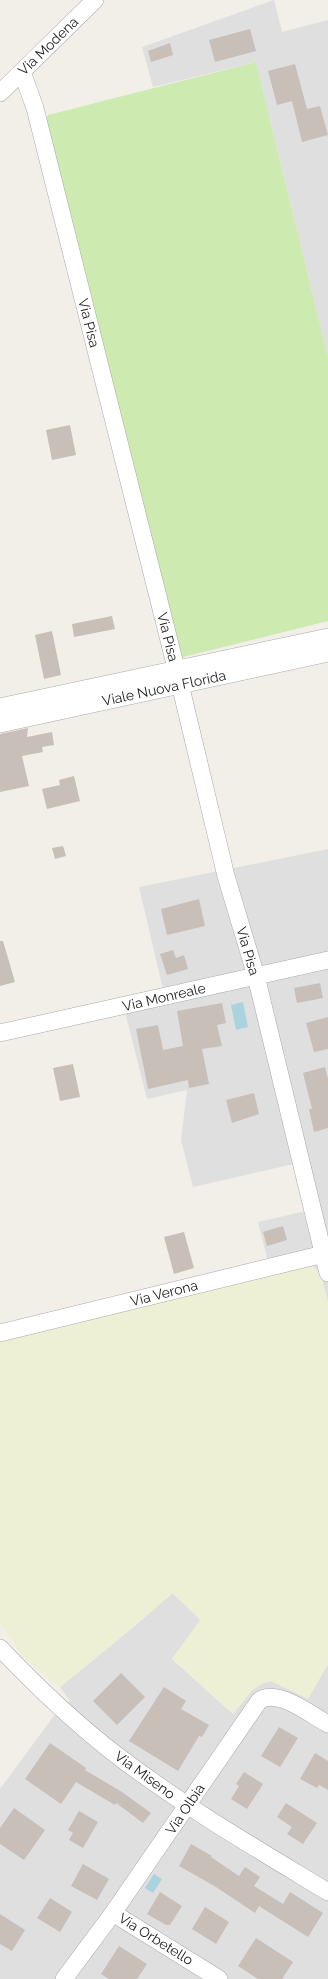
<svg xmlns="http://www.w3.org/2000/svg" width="328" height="1979" viewBox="0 0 328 1979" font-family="Raleway,sans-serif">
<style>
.residential{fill:#e0dfdf}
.farmland{fill:#eef0d5}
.grass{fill:#cdebb0}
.water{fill:#aad3df}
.building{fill:#c7bfb8}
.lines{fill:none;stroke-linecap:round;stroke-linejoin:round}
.minor-casing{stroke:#a9a9a9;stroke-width:18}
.minor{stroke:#fff;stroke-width:17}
.labels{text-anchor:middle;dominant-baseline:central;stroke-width:4;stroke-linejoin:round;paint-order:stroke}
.street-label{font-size:14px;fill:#222;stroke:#fff}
</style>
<rect width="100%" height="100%" fill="#f2efe9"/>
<path class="residential" d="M 274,0 L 282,32 L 328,20 L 328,357 L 256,62 L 153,87 L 142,47 Z
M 328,849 L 328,1302 L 320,1272 L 312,1266 L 272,1277 L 258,1222 L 306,1211 L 294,1164 L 193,1187 L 181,1140 L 187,1090 L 147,1099 L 125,1012 L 166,1002 L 139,887 Z
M 172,1593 L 201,1620 L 172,1659 L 233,1714 L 252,1690 L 263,1683 L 271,1681 L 308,1698 L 328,1664 L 328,1979 L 0,1979 L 0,1789 L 56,1713 L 70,1701 L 60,1687 L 131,1629 Z"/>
<path class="farmland" d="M 312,1266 L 320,1272 L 328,1302 L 328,1664 L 308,1699 L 271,1681 L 263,1683 L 252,1690 L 233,1714 L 172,1659 L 200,1620 L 173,1593 L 131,1629 L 60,1687 L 22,1656 L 0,1623 L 0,1342 Z"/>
<path class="grass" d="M 256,62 L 328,357 L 328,621 L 179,658 L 45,124 L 48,115 Z"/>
<path class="water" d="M 243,1002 L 248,1027 L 236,1030 L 231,1005 Z
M 154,1874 L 162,1879 L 153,1893 L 145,1888 Z"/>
<path class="building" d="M 250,29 L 256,51 L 215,62 L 209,40 Z
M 170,43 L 173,55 L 151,62 L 148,51 Z
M 295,64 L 307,109 L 320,106 L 328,135 L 302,142 L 292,101 L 277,105 L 268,71 Z
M 70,425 L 76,455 L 52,460 L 46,430 Z
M 112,616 L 115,629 L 74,637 L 72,624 Z
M 52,631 L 61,675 L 44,679 L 35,635 Z
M 28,728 L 27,737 L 52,732 L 54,745 L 42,747 L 43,752 L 22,756 L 29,786 L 0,792 L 0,734 Z
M 74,776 L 80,801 L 47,809 L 42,789 L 60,785 L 59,780 Z
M 63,846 L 66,856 L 55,859 L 52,848 Z
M 199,899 L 205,926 L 167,935 L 161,909 Z
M 0,941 L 3,941 L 15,982 L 0,986 Z
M 173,950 L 176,958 L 184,955 L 188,969 L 167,975 L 160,954 Z
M 320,983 L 323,998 L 297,1003 L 294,988 Z
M 222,1003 L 226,1023 L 217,1025 L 222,1046 L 202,1049 L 209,1084 L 189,1088 L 188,1080 L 148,1089 L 136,1029 L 158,1025 L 163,1050 L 183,1046 L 177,1011 Z
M 328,1017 L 328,1049 L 314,1052 L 306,1023 Z
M 73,1064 L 80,1097 L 60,1101 L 53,1068 Z
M 325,1067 L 328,1079 L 328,1128 L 314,1132 L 309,1109 L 312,1109 L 303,1073 Z
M 254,1093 L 259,1114 L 232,1123 L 226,1100 Z
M 283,1226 L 287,1240 L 267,1246 L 263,1232 Z
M 184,1232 L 194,1268 L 174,1274 L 164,1237 Z
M 121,1673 L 145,1697 L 117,1725 L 93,1701 Z
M 164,1687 L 186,1701 L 181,1709 L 209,1725 L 202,1737 L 199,1736 L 178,1771 L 129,1741 Z
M 279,1727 L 298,1738 L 280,1767 L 261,1756 Z
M 50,1743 L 86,1768 L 85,1770 L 122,1792 L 151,1813 L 143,1823 L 116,1803 L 115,1805 L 76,1782 L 61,1804 L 25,1779 Z
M 315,1753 L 328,1761 L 328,1790 L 319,1785 L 317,1788 L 300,1779 Z
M 244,1772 L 263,1784 L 247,1809 L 231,1799 L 239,1786 L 236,1784 Z
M 286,1803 L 317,1823 L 303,1844 L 287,1834 L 292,1827 L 277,1817 Z
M 14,1808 L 45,1830 L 24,1860 L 0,1844 L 0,1828 Z
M 79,1811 L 98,1822 L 83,1848 L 69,1840 L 73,1833 L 68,1830 Z
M 191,1844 L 212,1856 L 211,1857 L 239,1876 L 245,1867 L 260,1877 L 254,1886 L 283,1904 L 290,1892 L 323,1913 L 308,1937 L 259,1906 L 255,1913 L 216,1887 L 179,1866 Z
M 83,1864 L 109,1879 L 97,1900 L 71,1886 Z
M 160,1892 L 182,1906 L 170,1925 L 166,1925 L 147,1914 Z
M 50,1898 L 72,1912 L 60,1932 L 37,1918 Z
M 205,1907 L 229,1922 L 216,1944 L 192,1929 Z
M 0,1914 L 25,1930 L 12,1951 L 0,1944 Z
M 256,1938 L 293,1962 L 282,1979 L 258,1979 L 238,1966 Z
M 119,1946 L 147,1964 L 137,1979 L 109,1979 L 101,1974 Z"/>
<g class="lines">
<defs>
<path id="minor" d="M 22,72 L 35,108 L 180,684 L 226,876 L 256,976 L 328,1273
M 0,93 L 95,0
M 0,707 L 328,637
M 0,724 L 328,653
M 0,1033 L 328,960
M 0,1333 L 328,1253
M 0,1648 C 37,1687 76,1724 119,1757 C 185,1807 257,1849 328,1892
M 113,1913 L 219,1979
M 64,1979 L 113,1913 L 259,1701 C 276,1687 311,1715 328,1724"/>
</defs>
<use href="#minor" class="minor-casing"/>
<use href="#minor" class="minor"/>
</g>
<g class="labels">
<g class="street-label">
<text transform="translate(48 46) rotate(-44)">Via Modena</text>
<text transform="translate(89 323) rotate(76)">Via Pisa</text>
<text transform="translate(168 637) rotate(76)">Via Pisa</text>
<text transform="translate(164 688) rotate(-12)">Viale Nuova Florida</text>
<text transform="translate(248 951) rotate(74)">Via Pisa</text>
<text transform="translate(164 997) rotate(-13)">Via Monreale</text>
<text transform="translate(164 1293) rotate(-14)">Via Verona</text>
<text transform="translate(145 1775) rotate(36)">Via Miseno</text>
<text transform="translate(185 1809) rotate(-56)">Via Olbia</text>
<text transform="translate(156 1939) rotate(32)">Via Orbetello</text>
</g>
</g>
</svg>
